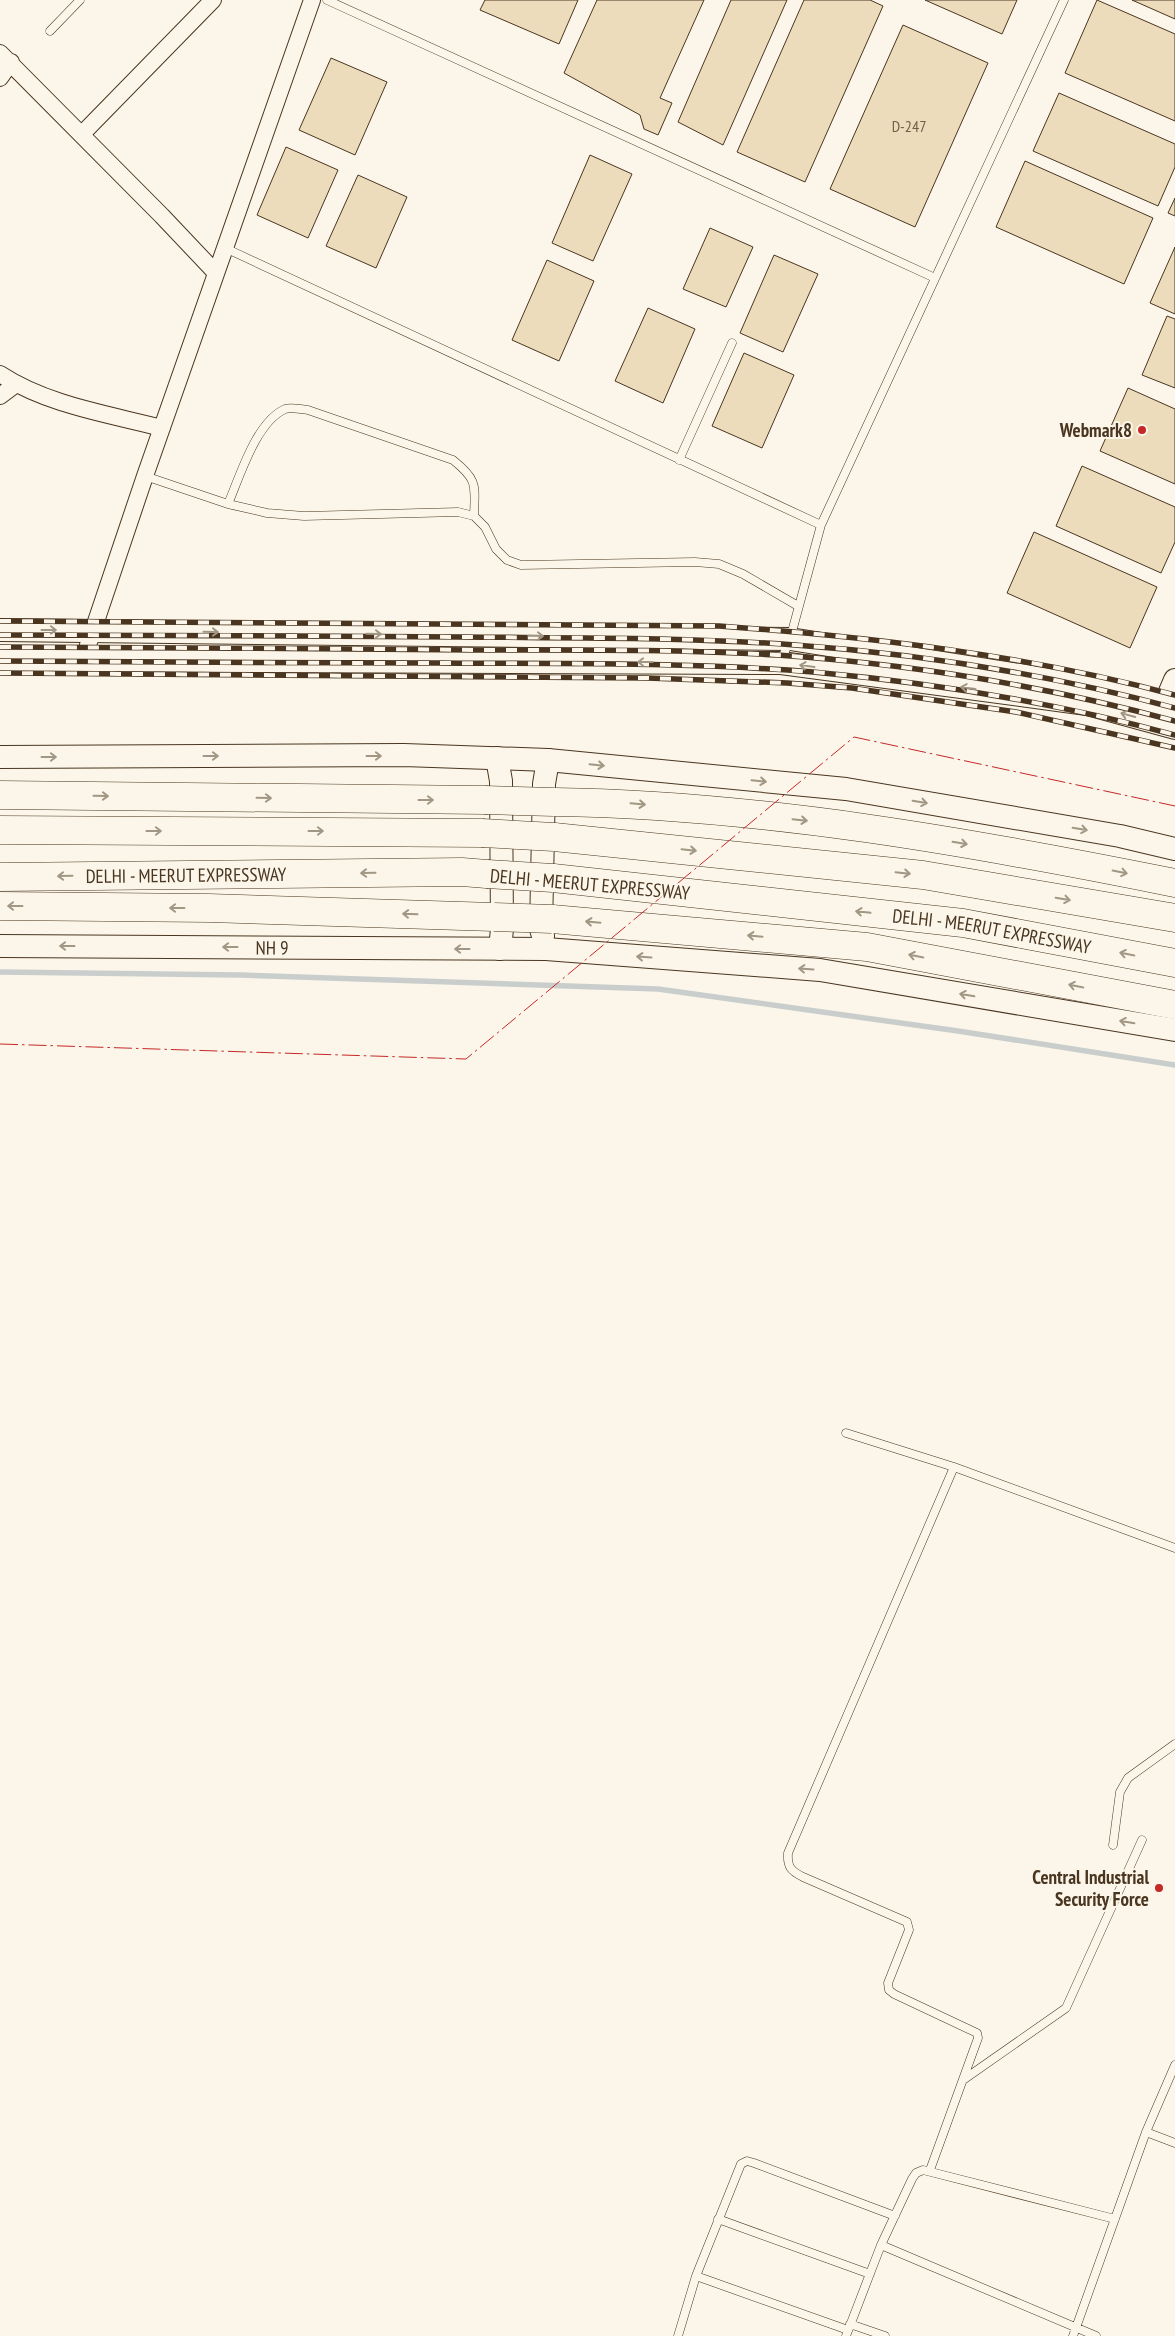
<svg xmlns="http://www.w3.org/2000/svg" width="1175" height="2336" viewBox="0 0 1175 2336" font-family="'PT Sans Narrow',sans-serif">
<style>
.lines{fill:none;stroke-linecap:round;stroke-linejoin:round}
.stream{stroke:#c9cecd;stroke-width:5.5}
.building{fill:#ecdcbc;stroke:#4a3520}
.lane-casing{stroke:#4a3520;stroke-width:9}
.street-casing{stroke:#4a3520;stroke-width:18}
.secondary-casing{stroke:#4a3520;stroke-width:24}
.highway-casing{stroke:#4a3520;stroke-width:29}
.lane{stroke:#fbf6e9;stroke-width:8}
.street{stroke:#fbf6e9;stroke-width:16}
.secondary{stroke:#fbf6e9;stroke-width:22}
.highway{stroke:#fbf6e9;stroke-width:28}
.rail-casing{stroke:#4a3520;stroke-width:5.5}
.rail{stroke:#fbf6e9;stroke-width:4;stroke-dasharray:11;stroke-linecap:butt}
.highway-bridge-casing{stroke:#4a3520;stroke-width:29;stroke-linecap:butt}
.highway-bridge{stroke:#fbf6e9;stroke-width:28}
.power{stroke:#c62828;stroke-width:1;stroke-dasharray:18 4 2.5 4;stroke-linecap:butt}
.oneway{stroke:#a29684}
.poi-dot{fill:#c62828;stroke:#fbf6e9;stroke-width:2}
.labels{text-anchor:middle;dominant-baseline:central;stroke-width:4;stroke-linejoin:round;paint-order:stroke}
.number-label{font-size:16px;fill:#725f47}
.poi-label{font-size:19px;font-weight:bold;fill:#4a3520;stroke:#fbf6e9;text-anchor:end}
.street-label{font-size:19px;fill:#4a3520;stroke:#fbf6e9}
</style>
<rect width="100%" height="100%" fill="#fbf6e9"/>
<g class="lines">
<path class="stream" d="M 0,972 L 240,975 L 658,989 L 958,1031 L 1175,1065"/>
</g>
<path class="building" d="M 485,0 L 578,0 L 559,44 L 480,10 Z
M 597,0 L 704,0 L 660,98 L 672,103 L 658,135 L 644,129 L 640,115 L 564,73 Z
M 731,0 L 787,0 L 723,145 L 678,122 Z
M 804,0 L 870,0 L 883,6 L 805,182 L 737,152 Z
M 925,0 L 1017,0 L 1002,34 Z
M 1097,0 L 1175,34 L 1175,121 L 1065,73 Z
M 1132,0 L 1175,0 L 1175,19 Z
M 903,25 L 988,63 L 915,227 L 830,189 Z
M 331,58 L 387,82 L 355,155 L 299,130 Z
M 1059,93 L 1175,144 L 1175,167 L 1158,206 L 1033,151 Z
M 286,147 L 338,170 L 308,238 L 257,215 Z
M 590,155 L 632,174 L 593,261 L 552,243 Z
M 1025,161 L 1153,218 L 1124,284 L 996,227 Z
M 358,175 L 407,197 L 376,268 L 326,246 Z
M 1175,198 L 1175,216 L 1168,213 Z
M 710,228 L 753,247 L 726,307 L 683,289 Z
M 1175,247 L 1175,314 L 1150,303 Z
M 774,255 L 818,274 L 783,352 L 740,333 Z
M 547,260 L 594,281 L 559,361 L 512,340 Z
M 648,308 L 695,329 L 663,403 L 615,381 Z
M 1167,316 L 1175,319 L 1175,388 L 1142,375 Z
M 744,353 L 794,375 L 762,448 L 712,426 Z
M 1128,388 L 1175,409 L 1175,484 L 1100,451 Z
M 1082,466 L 1175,507 L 1175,542 L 1161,573 L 1056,526 Z
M 1034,532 L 1157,587 L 1130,648 L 1007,593 Z"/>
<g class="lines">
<defs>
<path id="lane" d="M 327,0 L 935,278
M 50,31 L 80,0
M 225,248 L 821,525
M 679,460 L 732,343
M 145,476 L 228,504 L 267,513 L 304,516 L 458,512 L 474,516 L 485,527 L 496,549 L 507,560 L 521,565 L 695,562 L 719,564 L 743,574 L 798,606
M 228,504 C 240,476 256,422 285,409 C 291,407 302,409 308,410 L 453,460 C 478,480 475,485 474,516
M 781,661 L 790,639 L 821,525 L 1064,0
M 846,1433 L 954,1467 L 1175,1548
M 1113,1845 L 1120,1792 L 1128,1778 L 1175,1744
M 963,2080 L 1066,2008 L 1142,1840
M 1146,2132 L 1175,2143
M 930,2170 L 978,2038 L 977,2033 L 894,1994 L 889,1990 L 888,1983 L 909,1930 L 907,1922 L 803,1877 C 791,1871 787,1867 788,1853 L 954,1467
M 718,2219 L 870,2274
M 881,2245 L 1096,2336
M 696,2276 L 848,2330
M 850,2324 L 885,2336
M 678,2336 L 696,2276 L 741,2164 L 747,2161 L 754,2163 L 895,2216
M 846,2336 L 881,2245 L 912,2179 L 916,2173 L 923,2170 L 1115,2219
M 1073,2336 L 1146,2132 L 1175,2065"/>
<path id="street" d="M 0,53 L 162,216 L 216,273
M 0,78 L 11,62
M 82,134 L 213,0
M 0,374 C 47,405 108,414 162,428
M 0,396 L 16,384
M 83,660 L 145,476 L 312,0"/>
<g id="secondary">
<path d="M 0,630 L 790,639 L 1083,685 L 1175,706"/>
<path d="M 0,660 L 781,663 L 1087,704 L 1175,728"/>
<path d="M 1160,715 L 1175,680"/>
<path d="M 0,757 L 404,755 L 548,760 L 846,789 L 1120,836 L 1175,849"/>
<path d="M 497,758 L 501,781 L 502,929 L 500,949"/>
<path d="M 543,936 L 541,929 L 544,784 L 548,760"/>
<path id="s1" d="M 0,946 L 546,949 L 820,970 L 1175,1030"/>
</g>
<g id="highway">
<path d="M 0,795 L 485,800"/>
<path d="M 554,802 C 763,805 971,842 1175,883"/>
<path d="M 0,830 L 482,833"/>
<path d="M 554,837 L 923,875 L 1175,918"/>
<path id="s2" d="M 0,877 L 462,872 L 487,874"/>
<path id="s3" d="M 553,878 L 963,923 L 1175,963"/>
<path d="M 0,906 L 209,908 L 494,917"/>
<path d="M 552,919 L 867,947 L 1175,1005"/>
</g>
</defs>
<use href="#lane" class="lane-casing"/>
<use href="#street" class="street-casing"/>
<use href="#secondary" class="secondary-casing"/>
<use href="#highway" class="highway-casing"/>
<use href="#lane" class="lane"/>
<use href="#street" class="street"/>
<use href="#secondary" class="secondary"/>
<use href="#highway" class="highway"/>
<defs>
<path id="rail" d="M 0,621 L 719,626 C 873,637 1026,655 1175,695
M 0,635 C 154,635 309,636 463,637 C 573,638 685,637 795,645 C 923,654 1051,675 1175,708
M 0,647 C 158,648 317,648 475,650 C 576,650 677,649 777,655 C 911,664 1046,686 1175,721
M 0,661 C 146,662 293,663 439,663 C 564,664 689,662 813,672 C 935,683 1057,703 1175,735
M 0,673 L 647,678 L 787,683 L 852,688 L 1016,712 L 1175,748"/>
</defs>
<use href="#rail" class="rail-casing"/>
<use href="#rail" class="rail"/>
<defs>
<path id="highway-bridge" d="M 485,800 L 554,802
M 482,833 L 554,837
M 487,874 L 553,878
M 494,917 L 552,919"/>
</defs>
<use href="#highway-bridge" class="highway-bridge-casing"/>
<use href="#highway-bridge" class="highway-bridge"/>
<path class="power" d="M 0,1044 L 466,1059 L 854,737 L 1175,806"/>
</g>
<defs><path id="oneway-shaft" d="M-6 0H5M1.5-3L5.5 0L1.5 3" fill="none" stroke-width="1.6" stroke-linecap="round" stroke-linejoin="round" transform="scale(1.25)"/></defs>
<g class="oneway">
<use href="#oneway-shaft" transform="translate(49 630)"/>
<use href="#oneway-shaft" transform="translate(211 632) rotate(1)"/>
<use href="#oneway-shaft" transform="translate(374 634) rotate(1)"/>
<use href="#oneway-shaft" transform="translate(536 636) rotate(1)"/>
<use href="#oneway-shaft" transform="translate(645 662) rotate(-180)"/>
<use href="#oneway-shaft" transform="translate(807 666) rotate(-172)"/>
<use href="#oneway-shaft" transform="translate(968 688) rotate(-172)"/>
<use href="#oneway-shaft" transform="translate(1128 715) rotate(-165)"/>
<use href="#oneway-shaft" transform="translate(211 756)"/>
<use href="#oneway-shaft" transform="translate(374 756)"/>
<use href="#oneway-shaft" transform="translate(49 757)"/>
<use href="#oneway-shaft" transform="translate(597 765) rotate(6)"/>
<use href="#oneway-shaft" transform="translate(759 781) rotate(6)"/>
<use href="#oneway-shaft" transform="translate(101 796) rotate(1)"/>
<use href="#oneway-shaft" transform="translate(264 798) rotate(1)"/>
<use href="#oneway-shaft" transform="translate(426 800)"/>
<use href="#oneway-shaft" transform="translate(920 802) rotate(10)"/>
<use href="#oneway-shaft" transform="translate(638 804) rotate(5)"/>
<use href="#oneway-shaft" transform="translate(800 820) rotate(6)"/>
<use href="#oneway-shaft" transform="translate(1080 829) rotate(10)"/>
<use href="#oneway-shaft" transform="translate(154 831)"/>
<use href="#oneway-shaft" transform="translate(316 831)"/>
<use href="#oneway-shaft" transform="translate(960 843) rotate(9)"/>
<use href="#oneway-shaft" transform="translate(689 850) rotate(6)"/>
<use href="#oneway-shaft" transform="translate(1120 872) rotate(11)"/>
<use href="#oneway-shaft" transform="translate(368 873) rotate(179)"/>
<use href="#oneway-shaft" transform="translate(903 873) rotate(6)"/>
<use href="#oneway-shaft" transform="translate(65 876) rotate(179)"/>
<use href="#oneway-shaft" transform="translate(1063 899) rotate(10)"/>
<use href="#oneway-shaft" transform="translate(15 906) rotate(-180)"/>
<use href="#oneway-shaft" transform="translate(177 908) rotate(-180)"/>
<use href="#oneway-shaft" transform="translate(863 912) rotate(-174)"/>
<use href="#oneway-shaft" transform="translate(410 914) rotate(-178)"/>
<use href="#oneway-shaft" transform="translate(593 922) rotate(-175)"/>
<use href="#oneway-shaft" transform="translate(755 936) rotate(-175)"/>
<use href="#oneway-shaft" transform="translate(67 946) rotate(-180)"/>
<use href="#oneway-shaft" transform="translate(230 947) rotate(-180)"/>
<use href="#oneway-shaft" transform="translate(462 949) rotate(-180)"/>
<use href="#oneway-shaft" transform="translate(1127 954) rotate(-169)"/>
<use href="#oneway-shaft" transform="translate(916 956) rotate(-169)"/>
<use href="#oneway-shaft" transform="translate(644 957) rotate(-176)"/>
<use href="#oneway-shaft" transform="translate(806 969) rotate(-176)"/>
<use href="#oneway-shaft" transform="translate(1076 986) rotate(-169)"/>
<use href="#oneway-shaft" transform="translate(967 995) rotate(-170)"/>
<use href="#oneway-shaft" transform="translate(1127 1022) rotate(-170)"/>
</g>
<g class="poi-dot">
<circle cx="1142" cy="430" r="5"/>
<circle cx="1159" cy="1888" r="5"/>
</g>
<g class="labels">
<g class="number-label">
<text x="909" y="126">D-247</text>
</g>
<g class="poi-label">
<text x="1132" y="430">Webmark8</text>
<text x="1149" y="1877">Central Industrial<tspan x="1149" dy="22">Security Force</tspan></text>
</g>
<g class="street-label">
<text stroke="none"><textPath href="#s2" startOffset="186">DELHI - MEERUT EXPRESSWAY</textPath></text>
<text transform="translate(590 884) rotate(5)">DELHI - MEERUT EXPRESSWAY</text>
<text stroke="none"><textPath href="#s3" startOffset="442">DELHI - MEERUT EXPRESSWAY</textPath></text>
<text stroke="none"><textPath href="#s1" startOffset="272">NH 9</textPath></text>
</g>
</g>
</svg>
